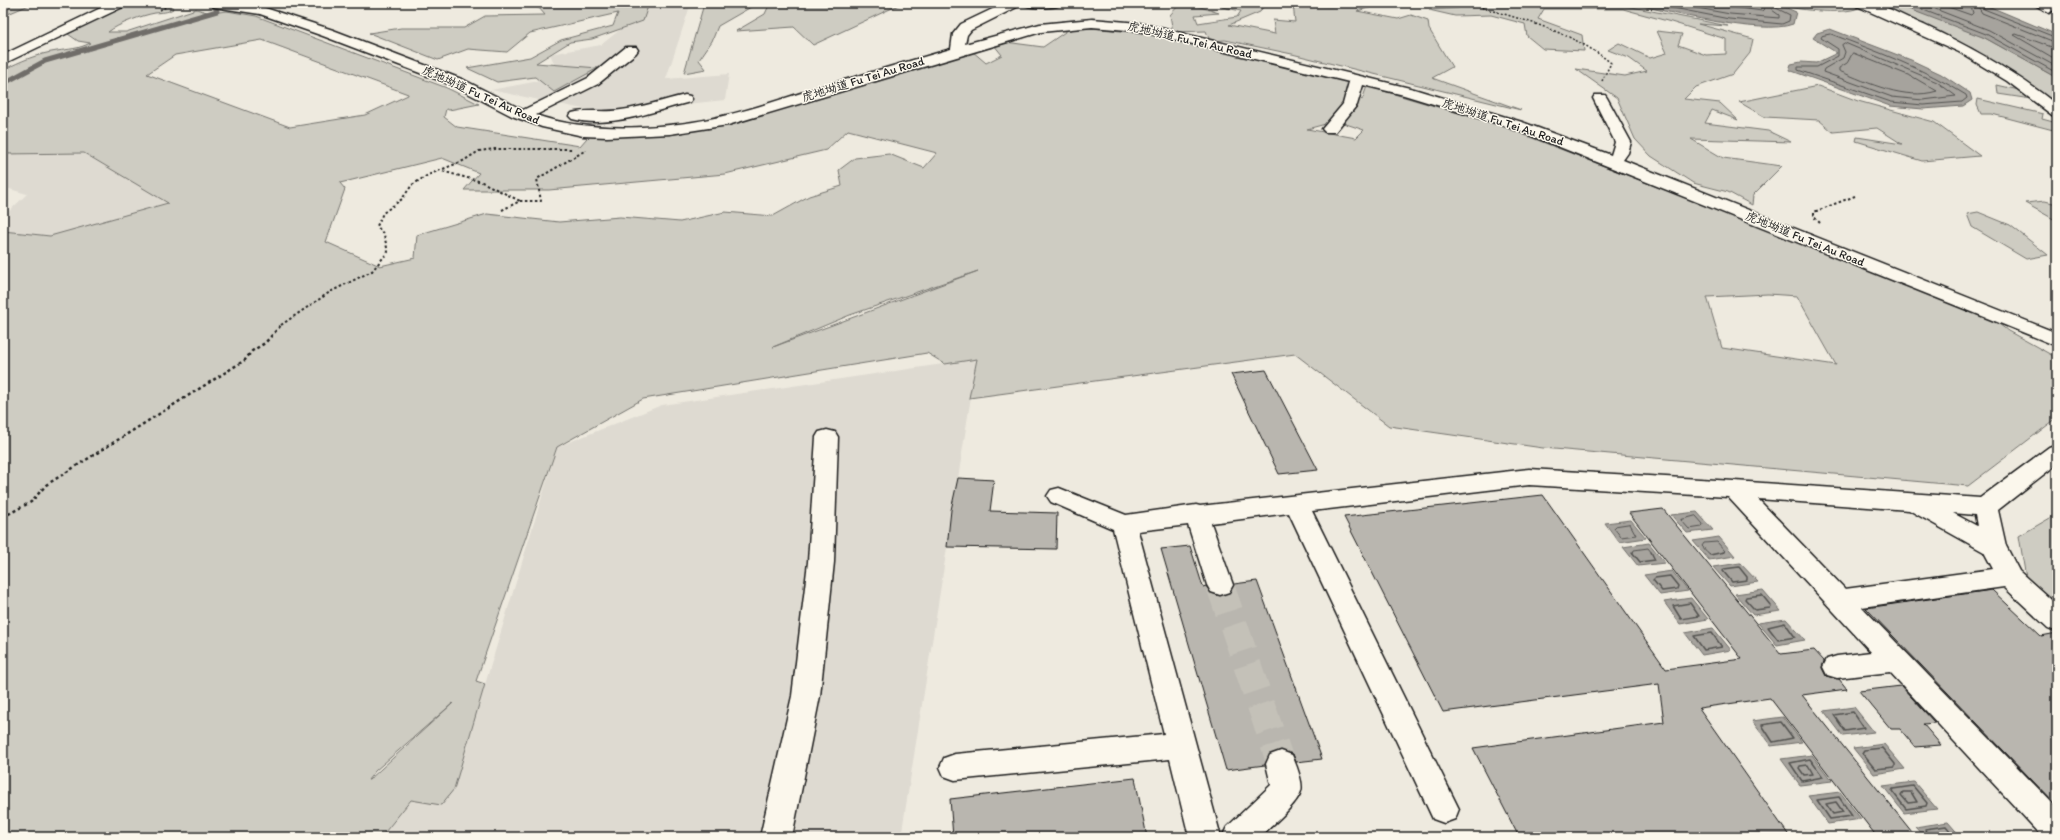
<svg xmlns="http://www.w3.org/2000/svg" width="2060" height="840" viewBox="0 0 2060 840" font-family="Itim,'LXGW WenKai TC',sans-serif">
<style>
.built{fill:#dedad1}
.green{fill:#ceccc2;stroke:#75746f;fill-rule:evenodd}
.water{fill:#a6a39d;stroke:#6f6d69}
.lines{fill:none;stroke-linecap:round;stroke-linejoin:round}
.shore-far1{stroke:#535250;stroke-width:1}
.shore{stroke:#535250;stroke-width:1.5}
.stream{stroke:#6f6d69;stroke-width:5}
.building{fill:#b9b6af;stroke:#1c1c1c}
.minor-tunnel{stroke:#c4c1b8;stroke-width:28;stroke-dasharray:28 14;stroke-linecap:butt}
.minor-casing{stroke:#1c1c1c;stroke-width:3}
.major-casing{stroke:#1c1c1c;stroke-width:3}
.path-far2{stroke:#1c1c1c;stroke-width:1.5;stroke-dasharray:2 2;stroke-linecap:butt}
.path-far1{stroke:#1c1c1c;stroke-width:2;stroke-dasharray:2.5 2.5;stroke-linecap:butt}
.path{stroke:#1c1c1c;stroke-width:2.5;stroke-dasharray:3 3;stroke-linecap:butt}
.minor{fill:#fbf7ec;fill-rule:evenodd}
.major{fill:#fbf7ec;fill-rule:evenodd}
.labels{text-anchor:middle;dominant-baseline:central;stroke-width:3;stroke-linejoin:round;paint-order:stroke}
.far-street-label{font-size:12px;fill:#1c1c1c;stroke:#fbf7ec}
</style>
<rect width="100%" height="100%" fill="#eeeadf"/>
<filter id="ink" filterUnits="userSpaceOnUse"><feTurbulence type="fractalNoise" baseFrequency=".025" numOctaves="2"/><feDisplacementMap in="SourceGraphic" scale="8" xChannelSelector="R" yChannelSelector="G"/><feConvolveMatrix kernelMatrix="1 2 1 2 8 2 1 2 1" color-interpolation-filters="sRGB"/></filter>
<g filter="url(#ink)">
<path class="built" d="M 653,3 L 691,3 L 666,79 L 729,74 L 725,100 L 629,110 L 588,110 L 491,90 L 560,77 L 550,54 L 601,45 Z
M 83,153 L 146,186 L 192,220 L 50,236 L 3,231 L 3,217 L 27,194 L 3,187 L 3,154 Z
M 977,359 L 901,837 L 381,837 L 473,724 L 557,447 L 662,405 Z"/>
<path class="green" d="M 3,3 L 34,3 L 3,16 Z
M 128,3 L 170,3 L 173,9 C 166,13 163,12 155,13 C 143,15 118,24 108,32 L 126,32 L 196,9 L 211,13 L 227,11 L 256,16 L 447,88 L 479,104 L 449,110 L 446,109 L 444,117 L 457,127 L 580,146 L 593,131 L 730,123 L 965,45 L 986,63 L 1002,55 L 990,40 L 1043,47 L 1068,30 L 1091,28 L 1142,33 L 1348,80 L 1351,90 L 1362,100 L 1367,86 L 1499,125 L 1990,317 L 2008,331 L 2057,358 L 2057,418 L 1968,486 L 1543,448 L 1389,426 L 1295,354 L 969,398 L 977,359 L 945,364 L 927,353 L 643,399 L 557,447 L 476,681 L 485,684 L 454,789 L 441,805 L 411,800 L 381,837 L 3,837 L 3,231 L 50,236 L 168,203 L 84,153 L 3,154 L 3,70 C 21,61 37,54 57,51 C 69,49 79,49 90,43 L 78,41 L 68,34 ZM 262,40 L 408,94 L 408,95 L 365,115 L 290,127 L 147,74 L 175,55 ZM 1337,121 L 1364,130 L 1356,138 L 1307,129 ZM 848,130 L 937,153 L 924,168 L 889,154 L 855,158 L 839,170 L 842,186 L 809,196 L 773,216 L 725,212 L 680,222 L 620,217 L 559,222 L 487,214 L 417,235 L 415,258 L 380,266 L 326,242 L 345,189 L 340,183 L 442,158 L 479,173 L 464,190 L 549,190 L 725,174 L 826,150 ZM 978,271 L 773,347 L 850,315 ZM 1768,294 L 1797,296 L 1836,365 L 1722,348 L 1707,297 ZM 453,703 L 369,780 L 368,780 L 375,771 Z
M 514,3 L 649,3 L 643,21 L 592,39 L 570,42 L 536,63 L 598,68 L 554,92 L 535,77 L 497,82 L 467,68 L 530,57 L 561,40 L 613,26 L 618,13 L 530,33 L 507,52 L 468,49 L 438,60 L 369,33 L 401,28 L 464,28 L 485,16 L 545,15 L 539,8 Z
M 758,3 L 718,26 L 712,41 L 699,60 L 706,69 L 684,73 L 704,4 Z
M 770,3 L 811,3 L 835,6 L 844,3 L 903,3 L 813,45 L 794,27 L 736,31 L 765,14 Z
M 1188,3 L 1219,13 L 1195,15 L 1198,23 L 1237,17 L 1241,11 L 1222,7 L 1224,3 L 1265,3 L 1260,12 L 1229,25 L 1275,34 L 1273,20 L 1295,22 L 1293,4 L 1332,6 L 1340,3 L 1387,3 L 1357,11 L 1398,19 L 1411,15 L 1428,21 L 1429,29 L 1452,67 L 1432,78 L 1521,110 L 1292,54 L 1225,40 L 1210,41 L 1206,31 L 1173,32 L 1170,15 L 1179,5 Z
M 1487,3 L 1611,3 L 1728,26 L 1698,24 L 1753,39 L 1750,53 L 1733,74 L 1696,87 L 1684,99 L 1720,103 L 1738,120 L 1712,110 L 1705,123 L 1768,131 L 1791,142 L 1691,139 L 1723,158 L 1782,166 L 1753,195 L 1752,205 L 1728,192 L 1693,183 L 1651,156 L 1635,139 L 1617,98 L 1576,69 L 1625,76 L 1647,71 L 1629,58 L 1608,50 L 1619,43 L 1650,58 L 1667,53 L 1657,31 L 1682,34 L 1678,45 L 1706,55 L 1726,54 L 1726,39 L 1671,22 L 1623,9 L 1544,9 L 1538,19 L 1582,35 L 1584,51 L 1543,49 L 1527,36 L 1525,24 L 1491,15 L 1455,16 L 1429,10 L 1457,8 Z
M 1775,3 L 1850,3 L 1858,8 C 1845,15 1789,10 1775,3 Z
M 1869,3 L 1893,3 L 1961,27 L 1985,38 L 2057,78 L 2057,103 L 1972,48 Z
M 1997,85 L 2019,90 L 2031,99 L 1998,94 Z
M 1818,86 L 1858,101 L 1934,122 L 1980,156 L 1922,161 L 1856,141 L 1857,137 L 1902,144 L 1877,128 L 1833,132 L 1819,120 L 1765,117 L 1739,102 Z
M 1978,99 L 2043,114 L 2042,119 L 2057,123 L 2057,131 L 1992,114 L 1981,114 L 1977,105 Z
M 2045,201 L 2057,204 L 2057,221 L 2025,203 Z
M 1978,212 L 2010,225 L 2048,255 L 2026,259 L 1972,227 L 1967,214 Z
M 2057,514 L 2057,613 L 2027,584 L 2019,536 Z"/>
<path class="water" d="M 1629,3 L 1775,3 L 1796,12 L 1793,24 C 1762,36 1665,11 1629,3 Z
M 1893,3 L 1981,3 L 2055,34 L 2057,35 L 2057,78 L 1985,38 Z
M 1830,29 L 1911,60 L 1941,74 L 1970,93 L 1972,100 L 1963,106 L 1923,109 L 1890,106 L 1789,70 L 1791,64 L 1801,62 L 1816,63 L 1837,53 L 1813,38 L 1817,33 Z
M 1697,512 L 1713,530 L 1687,533 L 1671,515 Z
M 1631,520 L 1646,538 L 1619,542 L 1605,523 Z
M 1719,537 L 1735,556 L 1709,560 L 1693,541 Z
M 1649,543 L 1665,563 L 1638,566 L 1623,547 Z
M 1740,563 L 1758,582 L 1730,586 L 1713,567 Z
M 1672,571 L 1688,591 L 1660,595 L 1644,575 Z
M 1763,590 L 1781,611 L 1753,615 L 1735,594 Z
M 1691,598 L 1708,619 L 1680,624 L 1664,602 Z
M 1786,619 L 1805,640 L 1777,645 L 1758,623 Z
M 1713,628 L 1731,650 L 1702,655 L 1685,633 Z
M 1854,707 L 1874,732 L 1843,736 L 1824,711 Z
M 1783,717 L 1802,742 L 1771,746 L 1752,721 Z
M 1884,744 L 1905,769 L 1874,774 L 1853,748 Z
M 1812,755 L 1832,781 L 1800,785 L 1781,759 Z
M 1914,782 L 1937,809 L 1904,813 L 1883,786 Z
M 1840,792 L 1861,819 L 1828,824 L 1808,796 Z
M 1948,822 L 1961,837 L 1924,837 L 1915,827 Z"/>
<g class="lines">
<path class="shore-far1" d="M 1648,3 L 1729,19 L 1782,24 L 1789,21 L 1790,15 L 1776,8 L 1775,3
M 1670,3 L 1730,14 L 1779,18 L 1779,15 L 1772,10 L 1770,3
M 1700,3 L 1762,11 L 1764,9 L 1764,3
M 1905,3 L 1986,34 L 2057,73
M 1920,3 L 1989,30 L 2057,67
M 1937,3 L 1971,15 L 1973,13 L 1970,3
M 1976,3 L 1982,13 L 2057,43
M 1981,3 L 1984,9 L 2057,38
M 1831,34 C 1878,52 1923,68 1966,95 L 1967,98 L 1962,102 L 1923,105 L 1891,102 L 1798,70 L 1798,67 L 1817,67 L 1838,56 L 1838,49 L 1821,38 L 1822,36 Z
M 1845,43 L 1937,82 L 1956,96 L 1923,100 L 1892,97 L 1823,72 L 1824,69 L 1843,58 L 1845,52 L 1842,45 Z
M 2057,49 L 2016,34 L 2014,35 L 2057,60
M 1853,53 L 1913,77 L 1937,91 C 1905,101 1869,83 1839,71 L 1839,68 L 1847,63 Z
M 1696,516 L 1703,524 L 1702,527 L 1689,529 L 1681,520 Z
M 1630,524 L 1636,535 L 1621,537 L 1614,528 L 1616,526 Z
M 1633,553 L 1634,550 L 1648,548 L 1652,553
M 1708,553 L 1702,546 L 1704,543 L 1717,542 L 1725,551 L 1723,553"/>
<path class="shore" d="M 1632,552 L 1640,562 L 1655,560 L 1651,552
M 1707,552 L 1710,555 L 1724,552
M 1739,567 L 1747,577 L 1747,580 L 1732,582 L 1723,571 L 1724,569 Z
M 1670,576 L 1678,586 L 1677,589 L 1662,591 L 1653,580 L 1655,578 Z
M 1762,595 L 1771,606 L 1770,608 L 1755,610 L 1745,599 L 1746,597 Z
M 1690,603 L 1699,616 L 1681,619 L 1673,606 Z
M 1785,623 L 1795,637 L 1778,640 L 1768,627 Z
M 1712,633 L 1722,647 L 1704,650 L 1694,636 Z
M 1853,712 L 1864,728 L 1845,731 L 1834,715 Z
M 1781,722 L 1793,738 L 1773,742 L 1762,725 Z
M 1882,748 L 1895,764 L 1895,767 L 1875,769 L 1862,753 L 1864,750 Z
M 1810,759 L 1823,777 L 1802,781 L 1790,763 Z
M 1808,765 L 1813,774 L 1804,775 L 1799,768 L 1800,766 Z
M 1913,786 L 1927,803 L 1926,806 L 1906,809 L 1892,791 L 1893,789 Z
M 1903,792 L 1911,792 L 1917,802 L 1908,803 L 1901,795 Z
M 1839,797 L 1852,816 L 1830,819 L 1817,800 Z
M 1836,802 L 1843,812 L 1833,814 L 1826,804 Z
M 1927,837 L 1925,829 L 1946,826 L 1955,837"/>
<path class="stream" d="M 8,81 L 45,61 L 217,11"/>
</g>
<path class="building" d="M 1266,370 L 1318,470 L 1279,474 L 1231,374 Z
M 958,478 L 994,480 L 990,511 L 1057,513 L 1056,549 L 947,547 L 951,510 Z
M 1543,495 L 1666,669 L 1742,659 L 1629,513 L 1663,509 L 1781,654 L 1814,650 L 1824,661 L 1822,668 L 1826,676 L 1839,679 L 1847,689 L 1802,695 L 1916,837 L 1877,837 L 1770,698 L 1699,708 L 1790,837 L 1519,837 L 1473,748 L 1664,722 L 1659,684 L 1443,712 L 1344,517 Z
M 1190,546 L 1203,587 L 1206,586 L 1211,593 L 1220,596 L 1230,593 L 1234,584 L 1257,581 L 1322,759 L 1296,762 L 1293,754 L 1280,750 L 1269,754 L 1265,765 L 1226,770 L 1161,549 Z
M 1992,590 L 2041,636 L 2057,633 L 2057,806 L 1866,608 Z
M 1901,686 L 1935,723 L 1923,724 L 1941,745 L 1915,747 L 1900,729 L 1891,729 L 1859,691 Z
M 1135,778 L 1147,837 L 953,837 L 950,799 Z"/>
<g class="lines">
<path class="minor-tunnel" d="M 1220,585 L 1281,764"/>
<defs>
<path id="minor" d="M 208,3 L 237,3 L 262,7 L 333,30 L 464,80 L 523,110 L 588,78 L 626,47 L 636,47 L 638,50 L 636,53 L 598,84 L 536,115 C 588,134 674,129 727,115 C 758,108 787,97 817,88 C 862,75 906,62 951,49 L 953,34 L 961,24 L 1005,3 L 1021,3 L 1019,6 L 971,30 L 967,35 L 965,44 L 1040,24 L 1092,19 L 1139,23 L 1414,89 L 1522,122 L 1611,155 L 1615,142 L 1593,98 L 1595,95 L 1605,95 L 1607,98 L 1631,142 L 1628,153 L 1623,160 L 2057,333 L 2057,346 L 1512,128 L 1404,95 L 1363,85 L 1357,105 L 1335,132 L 1325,132 L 1322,129 L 1343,104 L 1349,82 L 1139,31 L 1092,27 L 1041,32 L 728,125 L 670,134 L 607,137 L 583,136 L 542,127 L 512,116 L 454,86 L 323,36 L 260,14 L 214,7 Z
M 1023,3 L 1062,3 C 1058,9 1027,9 1023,3 Z
M 1855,3 C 1860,3 1868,2 1873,3 C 1890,8 1907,18 1924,25 C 1971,47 2016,72 2057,105 L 2057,117 L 2052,115 L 2007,81 L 1959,52 L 1857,6 Z
M 2032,3 L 2047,3 L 2055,9 L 2049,13 Z
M 685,95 L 690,96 L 692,99 L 690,102 C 653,111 610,129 572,119 L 569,116 L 572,113 C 587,109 605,113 621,110 C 643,107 664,100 685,95 Z
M 827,430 L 835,432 L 838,437 L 834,562 L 820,696 L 792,837 L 760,837 L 792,696 L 808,562 L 816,437 L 819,432 Z
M 2057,444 L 2057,464 L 1998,510 L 2006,546 L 2019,571 L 2057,605 L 2057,632 L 2048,628 L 2004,587 L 1862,607 L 2057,808 L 2057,837 L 2043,837 L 1890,672 L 1837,678 L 1827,675 L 1823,667 L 1827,659 L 1837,656 L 1871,652 L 1728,497 L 1529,485 L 1312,511 L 1459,809 L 1455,819 L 1444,823 L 1433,819 L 1289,513 L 1211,523 L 1233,585 L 1229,592 L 1220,595 L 1211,592 L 1207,585 L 1188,525 L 1138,531 L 1221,837 L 1189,837 L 1170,759 L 955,780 L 944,776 L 940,767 L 944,758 L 955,754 L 1164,734 L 1113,529 L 1051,502 L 1047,496 L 1051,490 L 1059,488 L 1126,515 L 1196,505 L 1200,506 L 1529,469 L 1734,481 L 1980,498 L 2049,447 ZM 1758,499 L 1909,510 L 1984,552 L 1993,569 L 1845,589 ZM 1953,513 L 1975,515 L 1977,526 Z
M 1281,751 L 1292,755 C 1295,762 1304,783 1301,791 C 1297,805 1271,826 1260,837 L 1222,837 L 1227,827 L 1271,785 L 1266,764 L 1270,755 Z"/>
<path id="major" d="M 111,3 L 127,3 L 125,6 L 3,64 L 3,55 Z"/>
</defs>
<use href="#minor" class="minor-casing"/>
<use href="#major" class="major-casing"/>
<path class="path-far2" d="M 1475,3 L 1483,8 C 1528,21 1574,33 1611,63 L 1602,81
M 1913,4 L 1924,3
M 160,10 L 174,3 L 170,3"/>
<path class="path-far1" d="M 438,170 L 482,182 L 520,201
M 502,210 L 520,201 L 541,201 L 537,179 L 586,150
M 1820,223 L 1814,217 L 1814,212 L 1855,196
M 281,325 L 330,292 L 372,271 L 388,252 L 384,235 L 377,226 L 383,213 L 402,199 L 412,185 L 428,175 L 463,161 L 479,151 L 495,149 L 573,149"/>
<path class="path" d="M 3,517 L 31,502 L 46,485 L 245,360 L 252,351 L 265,343 L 282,324"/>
<use href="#minor" class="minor"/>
<use href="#major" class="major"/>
</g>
</g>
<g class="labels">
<g class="far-street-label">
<text transform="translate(1190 40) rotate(13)">虎地坳道 Fu Tei Au Road</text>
<text transform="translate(863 79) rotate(-17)">虎地坳道 Fu Tei Au Road</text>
<text transform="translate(481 95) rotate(24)">虎地坳道 Fu Tei Au Road</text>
<text transform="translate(1503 122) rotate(18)">虎地坳道 Fu Tei Au Road</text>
<text transform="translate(1805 239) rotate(22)">虎地坳道 Fu Tei Au Road</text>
</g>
</g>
<rect width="2060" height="840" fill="none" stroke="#fbf7ec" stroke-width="16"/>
<rect x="8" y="8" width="2044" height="824" fill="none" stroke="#1c1c1c" stroke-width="1.5" filter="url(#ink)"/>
</svg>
